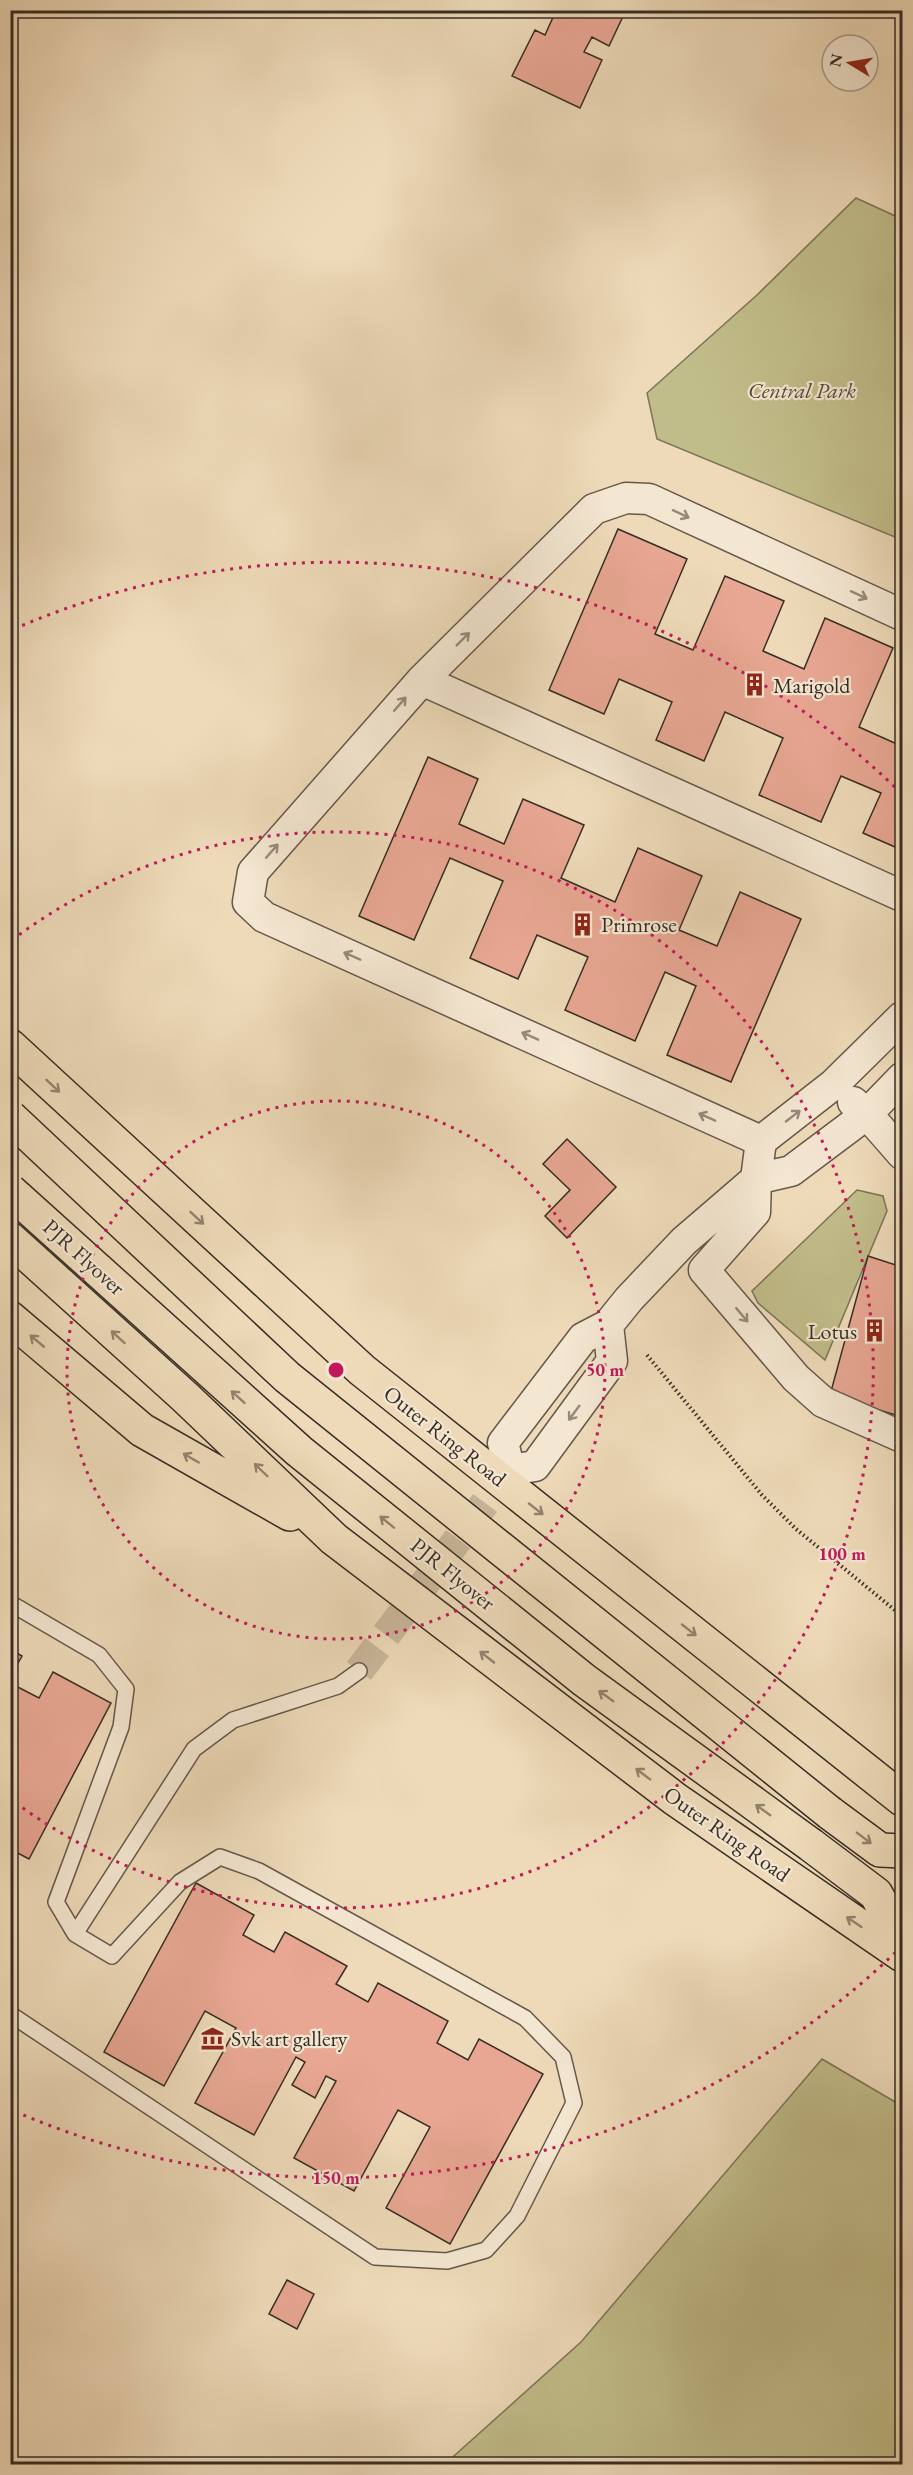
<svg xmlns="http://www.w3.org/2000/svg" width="913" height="2475" viewBox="0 0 913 2475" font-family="'EB Garamond',serif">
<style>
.green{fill:#c1bd8a;stroke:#7c7557;stroke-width:1.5}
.building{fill:#e8a793;stroke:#372d24;stroke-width:1.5}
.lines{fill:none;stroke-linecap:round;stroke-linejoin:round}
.minor-tunnel{stroke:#c9b79b;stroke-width:30;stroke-dasharray:30 15;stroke-linecap:butt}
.service-casing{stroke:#655849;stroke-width:18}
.minor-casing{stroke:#655849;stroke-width:33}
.motorway-casing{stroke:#372d24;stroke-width:36}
.path{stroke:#372d24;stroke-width:4;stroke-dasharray:1.5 3;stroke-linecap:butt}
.service{stroke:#f4e7d2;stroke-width:15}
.minor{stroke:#f4e7d2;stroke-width:30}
.motorway{stroke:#eedab9;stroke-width:33}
.motorway-bridge-casing{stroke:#372d24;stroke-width:36;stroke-linecap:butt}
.motorway-bridge{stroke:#eedab9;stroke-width:33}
.oneway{stroke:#968a7b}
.oneway2{stroke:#92846e}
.ring{fill:none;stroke:#c2185b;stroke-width:3;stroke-dasharray:3 6}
.labels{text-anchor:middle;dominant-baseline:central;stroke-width:4.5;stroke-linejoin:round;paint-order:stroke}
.park-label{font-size:22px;font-style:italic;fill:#534a38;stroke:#f4e7d2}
.poi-label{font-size:22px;fill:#372d24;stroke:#f4e7d2;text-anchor:start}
.street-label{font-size:22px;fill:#372d24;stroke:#f4e7d2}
.centre{fill:#c2185b;stroke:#f4e7d2;stroke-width:3}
.ring-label{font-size:18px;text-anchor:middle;font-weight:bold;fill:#c2185b;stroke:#f4e7d2;stroke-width:4.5;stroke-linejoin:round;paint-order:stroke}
</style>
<rect width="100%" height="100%" fill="#eedab9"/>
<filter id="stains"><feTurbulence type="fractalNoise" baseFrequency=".00333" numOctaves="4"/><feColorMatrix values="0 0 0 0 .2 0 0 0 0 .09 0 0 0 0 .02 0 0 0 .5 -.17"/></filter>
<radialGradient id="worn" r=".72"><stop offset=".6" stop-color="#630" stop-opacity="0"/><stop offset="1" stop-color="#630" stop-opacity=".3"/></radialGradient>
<path class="green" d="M 856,198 L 902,219 L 902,540 L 657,439 L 647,393 L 757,295 Z
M 857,1190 L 883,1196 L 887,1211 L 825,1360 L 758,1303 L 752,1291 Z
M 822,2059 L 902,2106 L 902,2464 L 445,2464 L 581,2342 Z"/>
<path class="building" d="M 545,10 L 626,10 L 609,46 L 592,37 L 584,52 L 602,60 L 580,108 L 512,76 L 535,30 L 545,35 L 554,15 Z
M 618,529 L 687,559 L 655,634 L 693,650 L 725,576 L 784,601 L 763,651 L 804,669 L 825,618 L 893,648 L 859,727 L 899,745 L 902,738 L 902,850 L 863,833 L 881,793 L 841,776 L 821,822 L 759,795 L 783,738 L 725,712 L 704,761 L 656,740 L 672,702 L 619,679 L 604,714 L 549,690 Z
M 428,757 L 478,779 L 459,824 L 504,844 L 523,799 L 584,825 L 561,878 L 615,902 L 638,848 L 702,876 L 679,930 L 717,946 L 740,892 L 801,919 L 731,1082 L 667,1055 L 696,986 L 665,972 L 635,1041 L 565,1010 L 588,957 L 537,935 L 518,979 L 470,958 L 503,881 L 450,858 L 414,940 L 359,916 Z
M 567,1139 L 616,1187 L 567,1238 L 545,1216 L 570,1190 L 543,1164 Z
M 868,1256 L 902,1267 L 902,1417 L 830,1395 Z
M 10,1649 L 22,1656 L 10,1677 Z
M 53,1672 L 111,1703 L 29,1859 L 10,1849 L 10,1683 L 39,1698 Z
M 196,1883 L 254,1915 L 243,1935 L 274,1952 L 285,1932 L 347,1966 L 336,1984 L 368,2002 L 378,1983 L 448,2021 L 437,2043 L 468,2060 L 479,2039 L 543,2074 L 450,2244 L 386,2208 L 430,2127 L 398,2110 L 354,2191 L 294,2158 L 336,2081 L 326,2076 L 315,2098 L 292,2085 L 305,2062 L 296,2057 L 254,2135 L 195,2103 L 236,2028 L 205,2011 L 164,2086 L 104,2052 Z
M 287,2280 L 314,2294 L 297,2329 L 269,2314 Z"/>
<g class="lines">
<path class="minor-tunnel" d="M 359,1671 L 510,1470"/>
<defs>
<path id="service" d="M 10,1603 L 99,1655 L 126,1689 L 121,1727 L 56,1902 L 75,1934 L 112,1956 L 180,1882 L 220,1857 L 259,1871 L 525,2018 L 563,2057 L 574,2103 L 517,2216 L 486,2250 L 447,2261 L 375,2257 L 10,2014
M 75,1934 L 194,1749 L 233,1720 L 338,1686 L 359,1671"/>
<path id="minor" d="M 422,680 L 902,896
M 902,1017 L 834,1084 L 761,1141 L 756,1179 L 755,1212 L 704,1270 L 796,1378 L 823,1402 L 902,1437
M 853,1102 L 867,1114 L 902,1154
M 761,1141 L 264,917 L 248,902 L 253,872 L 422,680 L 594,509 L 626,498 L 649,499 L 902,615
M 608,1325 L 612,1361 L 535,1466 L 510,1470 L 503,1443 L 583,1338 L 608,1325 L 629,1299 L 684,1241 L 756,1179 L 791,1171 L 867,1114 L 902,1078"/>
<path id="motorway" d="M 10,1046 L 362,1370 L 902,1799
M 10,1239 L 185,1397 L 334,1539 L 675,1799 L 902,1955
M 10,1318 L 142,1430 L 290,1514
M 830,1813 L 880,1850 L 902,1851
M 811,1845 L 876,1894 L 902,1942"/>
</defs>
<use href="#service" class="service-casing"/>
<use href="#minor" class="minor-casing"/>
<use href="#motorway" class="motorway-casing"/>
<path class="path" d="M 647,1355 L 762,1495 L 796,1529 L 902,1616"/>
<use href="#service" class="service"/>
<use href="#minor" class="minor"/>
<use href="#motorway" class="motorway"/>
<defs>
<path id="motorway-bridge" d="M 10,1117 L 287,1377 L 830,1813
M 10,1191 L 299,1451 L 584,1680 L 811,1845"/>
</defs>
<use href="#motorway-bridge" class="motorway-bridge-casing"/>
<use href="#motorway-bridge" class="motorway-bridge"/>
</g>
<defs><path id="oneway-shaft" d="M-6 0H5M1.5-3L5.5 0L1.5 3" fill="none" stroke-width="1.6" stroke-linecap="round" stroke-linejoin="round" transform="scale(1.5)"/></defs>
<g class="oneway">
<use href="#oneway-shaft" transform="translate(681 514) rotate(25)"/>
<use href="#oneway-shaft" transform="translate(859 595) rotate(25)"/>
<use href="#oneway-shaft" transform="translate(463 639) rotate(-45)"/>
<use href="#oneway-shaft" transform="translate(400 704) rotate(-49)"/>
<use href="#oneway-shaft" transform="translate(272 851) rotate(-49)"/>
<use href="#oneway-shaft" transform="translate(352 956) rotate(-156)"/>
<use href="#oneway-shaft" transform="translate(530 1036) rotate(-156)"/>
<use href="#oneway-shaft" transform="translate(793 1116) rotate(-38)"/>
<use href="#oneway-shaft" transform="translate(707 1117) rotate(-156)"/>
<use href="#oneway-shaft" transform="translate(742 1315) rotate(50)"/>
<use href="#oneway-shaft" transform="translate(574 1413) rotate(126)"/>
</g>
<g class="oneway2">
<use href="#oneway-shaft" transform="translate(53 1086) rotate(43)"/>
<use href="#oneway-shaft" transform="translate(197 1218) rotate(43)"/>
<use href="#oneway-shaft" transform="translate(118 1337) rotate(-138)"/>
<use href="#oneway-shaft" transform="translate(37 1341) rotate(-140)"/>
<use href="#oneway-shaft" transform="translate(238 1397) rotate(-138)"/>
<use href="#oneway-shaft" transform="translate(191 1458) rotate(-150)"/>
<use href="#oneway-shaft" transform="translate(261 1470) rotate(-136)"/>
<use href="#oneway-shaft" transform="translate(536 1509) rotate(38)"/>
<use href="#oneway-shaft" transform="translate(387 1522) rotate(-141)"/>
<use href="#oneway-shaft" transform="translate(689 1630) rotate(38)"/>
<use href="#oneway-shaft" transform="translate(487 1657) rotate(-142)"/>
<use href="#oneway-shaft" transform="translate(606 1696) rotate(-144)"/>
<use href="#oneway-shaft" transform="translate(643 1774) rotate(-143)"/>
<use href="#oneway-shaft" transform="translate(763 1810) rotate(-144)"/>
<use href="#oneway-shaft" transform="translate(864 1838) rotate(37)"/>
<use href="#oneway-shaft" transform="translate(854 1922) rotate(-146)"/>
</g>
<g class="ring">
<circle cx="336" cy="1370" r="269"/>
<path d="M12 940A538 538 0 1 1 12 1800"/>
<path d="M902 1946A808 808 0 0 1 14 2111M14 629A808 808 0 0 1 902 794"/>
</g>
<defs>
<symbol id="building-bare" viewBox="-9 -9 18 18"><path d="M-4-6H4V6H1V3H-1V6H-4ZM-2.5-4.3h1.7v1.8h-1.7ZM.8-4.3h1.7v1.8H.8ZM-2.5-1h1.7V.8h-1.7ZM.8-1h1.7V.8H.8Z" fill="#8f2418" stroke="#f4e7d2" stroke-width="2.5" paint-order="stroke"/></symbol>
<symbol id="museum-bare" viewBox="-9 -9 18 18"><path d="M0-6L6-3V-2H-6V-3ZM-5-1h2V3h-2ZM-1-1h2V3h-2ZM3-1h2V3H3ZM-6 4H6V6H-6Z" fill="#8f2418" stroke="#f4e7d2" stroke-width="2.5" paint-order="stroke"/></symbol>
</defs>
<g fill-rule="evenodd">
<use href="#building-bare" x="738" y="668" width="33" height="33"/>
<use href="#building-bare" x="566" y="908" width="33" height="33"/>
<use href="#building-bare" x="858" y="1314" width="33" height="33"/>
<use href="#museum-bare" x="196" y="2022" width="33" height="33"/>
</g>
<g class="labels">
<g class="park-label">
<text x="802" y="390">Central Park</text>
</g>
<g class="poi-label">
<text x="773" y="685">Marigold</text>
<text x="601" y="924">Primrose</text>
<text x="857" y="1331" text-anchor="end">Lotus</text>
<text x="231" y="2038">Svk art gallery</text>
</g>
<g class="street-label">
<text transform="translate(84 1257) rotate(42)">PJR Flyover</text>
<text transform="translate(445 1436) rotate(38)">Outer Ring Road</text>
<text transform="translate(453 1574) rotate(39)">PJR Flyover</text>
<text transform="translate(727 1834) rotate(35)">Outer Ring Road</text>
</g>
</g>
<circle cx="336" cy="1370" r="9" class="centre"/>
<g class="ring-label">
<text x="605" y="1376">50 m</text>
<text x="842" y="1560">100 m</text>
<text x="336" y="2184">150 m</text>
</g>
<rect width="913" height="2475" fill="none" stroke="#eedab9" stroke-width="36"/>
<rect x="12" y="12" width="889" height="2451" fill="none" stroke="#372d24" stroke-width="3"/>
<rect x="18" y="18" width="877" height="2439" fill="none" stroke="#372d24" stroke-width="1.5"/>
<g transform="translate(850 63) rotate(281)"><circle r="28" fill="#f4e7d2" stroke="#a89d8c" stroke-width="1.5"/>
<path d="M0-4.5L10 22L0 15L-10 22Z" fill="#8f2418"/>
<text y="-9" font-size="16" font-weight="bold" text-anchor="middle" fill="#372d24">N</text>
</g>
<rect width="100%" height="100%" filter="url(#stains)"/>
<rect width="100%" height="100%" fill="url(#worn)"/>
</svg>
